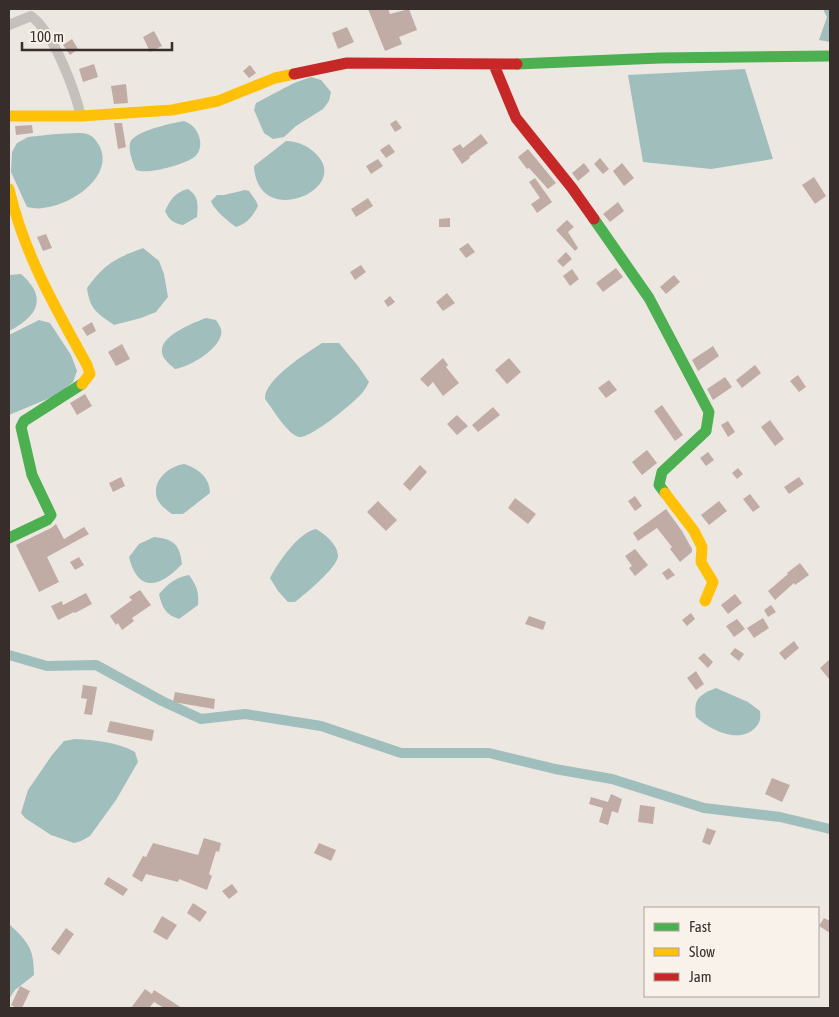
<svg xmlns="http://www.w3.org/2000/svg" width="839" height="1017" viewBox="0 0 839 1017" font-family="'Asap Condensed',sans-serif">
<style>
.water{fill:#a0bebc}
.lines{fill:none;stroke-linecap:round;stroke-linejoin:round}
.canal{stroke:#a0bebc;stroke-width:10}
.building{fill:#c0aca5}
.street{stroke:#c6c0bc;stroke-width:10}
.fast{stroke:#4caf50;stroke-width:11}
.slow{stroke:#ffc107;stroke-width:11}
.jam{stroke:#c62828;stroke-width:11}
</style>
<rect width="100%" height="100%" fill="#ede7e2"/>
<path class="water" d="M 823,9 L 830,9 L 830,42 L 819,40 L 827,17 Z
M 745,69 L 773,159 L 711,169 L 643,162 L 628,75 Z
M 311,77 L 321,80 L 331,92 L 329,101 L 323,109 L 296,126 L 284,137 L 273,139 L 264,133 L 254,110 L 256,103 L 294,83 Z
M 184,121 C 191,124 195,127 198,134 C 202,142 201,153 193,158 C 182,165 147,175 136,170 C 133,164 128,150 130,143 C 133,131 173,123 184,121 Z
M 56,134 C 65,134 79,132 87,134 C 94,136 97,142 100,147 C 114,178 69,206 43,208 C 38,209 32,208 27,207 L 11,172 L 12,152 L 17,143 L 28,137 Z
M 286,141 C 297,141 309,146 317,155 C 351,190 257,230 254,166 Z
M 188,189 C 199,196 198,205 197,217 L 183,225 C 173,223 169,220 165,211 C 170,200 175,192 188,189 Z
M 245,190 L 249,191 L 256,201 L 258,206 C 253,216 247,224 236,227 C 229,222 213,209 211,201 L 217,195 L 224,195 Z
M 143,248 L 159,261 L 164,274 L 168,297 L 156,312 L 141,318 L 114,325 C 97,313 90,310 87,288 C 106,263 114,259 143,248 Z
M 21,274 C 48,298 38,316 9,331 L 9,275 Z
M 206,318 L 216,320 C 219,325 223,330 221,335 C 217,351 189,367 175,369 C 169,364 161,358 162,350 C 162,335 195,322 206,318 Z
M 39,320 L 50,323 L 71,355 L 77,371 L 73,382 L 57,395 L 9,415 L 9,335 Z
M 322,343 L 339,343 L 358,366 L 369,382 C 367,386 365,389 363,392 C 355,402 310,439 299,437 C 287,434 273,409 265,399 C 264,379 307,353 322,343 Z
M 184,464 C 197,468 210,477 210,493 L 183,514 L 172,514 C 165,509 156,502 156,493 C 155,477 171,466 184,464 Z
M 316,529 C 325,534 338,545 338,556 C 338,567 304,595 295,602 L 288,602 L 278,591 L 270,578 C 279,561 298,533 316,529 Z
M 154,537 C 173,539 180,544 182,564 C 161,587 138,594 129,557 L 139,544 Z
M 189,575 C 197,586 199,592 198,605 L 179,619 C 166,615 162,608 159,594 C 168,584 176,577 189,575 Z
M 716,688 L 748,702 L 760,711 C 761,719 760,723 754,729 C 737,744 709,729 696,717 C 693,699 700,694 716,688 Z
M 75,739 C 96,740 117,742 135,752 L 138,762 L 116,800 L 90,836 L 81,841 L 74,843 L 51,835 L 25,818 L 21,813 L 28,790 L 52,755 L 64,741 Z
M 9,924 C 28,942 34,948 34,975 L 15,990 L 9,999 Z"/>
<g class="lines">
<path class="canal" d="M 9,655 L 47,666 L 96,665 L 162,701 L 201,719 L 245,714 L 321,726 L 401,753 L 489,753 L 555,769 L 612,779 L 704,808 L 780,817 L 830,829"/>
</g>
<path class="building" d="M 368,9 L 388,9 L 390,14 L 409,9 L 417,30 L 399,37 L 402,44 L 385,51 Z
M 347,27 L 354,42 L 338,49 L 332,33 Z
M 154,31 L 162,46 L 150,52 L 143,37 Z
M 72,39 L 78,49 L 70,55 L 63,45 Z
M 94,64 L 98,77 L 83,82 L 79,69 Z
M 250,65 L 256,73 L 249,78 L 243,71 Z
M 126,84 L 128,103 L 114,104 L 111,86 Z
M 396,120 L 402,128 L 395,132 L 390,124 Z
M 114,123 L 122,123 L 126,147 L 118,149 Z
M 32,125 L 33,133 L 16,135 L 15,126 Z
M 481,134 L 488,143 L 469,157 L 470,158 L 462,164 L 452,149 L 460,144 L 463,148 Z
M 389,144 L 395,152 L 386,158 L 380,150 Z
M 528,149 L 556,183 L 548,189 L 529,168 L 527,169 L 518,157 Z
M 600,158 L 609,169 L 603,174 L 594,164 Z
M 378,159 L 383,166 L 371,174 L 366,166 Z
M 584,163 L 590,171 L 578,181 L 572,173 Z
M 622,163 L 634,178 L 624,186 L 613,171 Z
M 814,177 L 826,196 L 815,204 L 802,185 Z
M 535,178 L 552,202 L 537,213 L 531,204 L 540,198 L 529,182 Z
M 368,198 L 373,206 L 356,217 L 351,209 Z
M 618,202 L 624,211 L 610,222 L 603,214 Z
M 450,218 L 450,227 L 439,227 L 439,219 Z
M 567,220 L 574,227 L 568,232 L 578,248 L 575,251 L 556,230 Z
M 46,234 L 52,248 L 43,251 L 37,237 Z
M 468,243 L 475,252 L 466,258 L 459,249 Z
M 566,252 L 572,259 L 563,267 L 557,261 Z
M 361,265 L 366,272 L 355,280 L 350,272 Z
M 616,268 L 623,277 L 603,292 L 596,283 Z
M 572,269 L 579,279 L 570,286 L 563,276 Z
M 674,275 L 680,282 L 666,294 L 660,287 Z
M 447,293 L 455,303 L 443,311 L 436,302 Z
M 390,296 L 395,302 L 388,307 L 384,301 Z
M 92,322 L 96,331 L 87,336 L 82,328 Z
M 122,344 L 130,359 L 116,366 L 108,352 Z
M 713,346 L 719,356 L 698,371 L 692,360 Z
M 443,358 L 448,365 L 446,367 L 459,383 L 443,396 L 433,382 L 428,387 L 420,379 Z
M 509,358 L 521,372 L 507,384 L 495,370 Z
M 755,365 L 761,373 L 742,388 L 736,380 Z
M 798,375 L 806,387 L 799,392 L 790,381 Z
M 725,377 L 732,387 L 713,400 L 707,389 Z
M 609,380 L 617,390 L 606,398 L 598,388 Z
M 85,394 L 92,406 L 77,415 L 70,403 Z
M 662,405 L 683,435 L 675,441 L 654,411 Z
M 493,407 L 500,415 L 478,432 L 472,425 Z
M 457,415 L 468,426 L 457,435 L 447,424 Z
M 770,420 L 784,439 L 775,446 L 761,427 Z
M 728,421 L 735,432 L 728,437 L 721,425 Z
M 647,450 L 657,463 L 642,475 L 632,462 Z
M 708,452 L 714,460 L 706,466 L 700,458 Z
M 420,465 L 427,472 L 410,491 L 403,484 Z
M 738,468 L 743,474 L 737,479 L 732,473 Z
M 121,477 L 125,486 L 113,492 L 109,483 Z
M 799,477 L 804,484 L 789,494 L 784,487 Z
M 750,494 L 760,507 L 753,512 L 743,499 Z
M 635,496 L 642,506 L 635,511 L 628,501 Z
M 515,498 L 536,514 L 528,524 L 508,508 Z
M 378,501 L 397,520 L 386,531 L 367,512 Z
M 719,501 L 727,511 L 709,525 L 701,515 Z
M 666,509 L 682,531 L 692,549 L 692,552 L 680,562 L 670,549 L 672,547 L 657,528 L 638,541 L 633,533 Z
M 56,524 L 64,539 L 84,527 L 89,534 L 47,557 L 59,582 L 39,592 L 16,545 L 51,528 Z
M 635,549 L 648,565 L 635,576 L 629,568 L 632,566 L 625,556 Z
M 79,557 L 84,565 L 75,570 L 70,562 Z
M 800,563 L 809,575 L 795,585 L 794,583 L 775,600 L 768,591 L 788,574 L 787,573 Z
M 669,568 L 675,575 L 667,580 L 662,573 Z
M 140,590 L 151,605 L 132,618 L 134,621 L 122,630 L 118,623 L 116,625 L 110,616 L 132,600 L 129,597 Z
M 86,593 L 92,604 L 75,613 L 74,612 L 58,620 L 51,606 L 62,601 L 63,605 Z
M 735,594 L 742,603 L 728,614 L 721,605 Z
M 771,605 L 776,612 L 768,617 L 764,610 Z
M 691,613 L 695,619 L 687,626 L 682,620 Z
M 529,616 L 546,622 L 543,630 L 525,624 Z
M 763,618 L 769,628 L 754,638 L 747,628 Z
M 737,619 L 745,629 L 734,637 L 726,626 Z
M 794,641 L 799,648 L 785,660 L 779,653 Z
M 735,648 L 744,654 L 739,661 L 730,654 Z
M 704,653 L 713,662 L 708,668 L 698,658 Z
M 830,659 L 830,680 L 820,668 Z
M 696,671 L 704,684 L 696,690 L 687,678 Z
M 83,685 L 97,687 L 92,715 L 84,714 L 87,699 L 81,698 Z
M 175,692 L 215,699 L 214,709 L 173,702 Z
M 110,721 L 154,730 L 152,741 L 107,732 Z
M 772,778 L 790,785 L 782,802 L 765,794 Z
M 611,794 L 622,799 L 618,813 L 612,811 L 608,825 L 599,822 L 603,808 L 589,804 L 591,797 L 608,802 Z
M 640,805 L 655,807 L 653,824 L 638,822 Z
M 707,828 L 716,831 L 710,845 L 702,842 Z
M 204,838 L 221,843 L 219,852 L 216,851 L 209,874 L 212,876 L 207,890 L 179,879 L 178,882 L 146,874 L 142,882 L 132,876 L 143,856 L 146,857 L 153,843 L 198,855 Z
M 319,843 L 336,850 L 331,861 L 314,853 Z
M 108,877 L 128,889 L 123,896 L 104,884 Z
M 232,884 L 238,892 L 229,899 L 222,891 Z
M 193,903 L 207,912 L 200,922 L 187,913 Z
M 162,916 L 177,925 L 167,940 L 153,932 Z
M 824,918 L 830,921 L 830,933 L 819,926 Z
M 66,928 L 74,934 L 59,955 L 51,949 Z
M 20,986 L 30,991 L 22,1008 L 16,1008 L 11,1005 Z
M 145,989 L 152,994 L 154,990 L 182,1008 L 164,1008 L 154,1002 L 149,1008 L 131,1008 Z"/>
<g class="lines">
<path class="street" d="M 9,25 L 31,16 C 54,33 74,88 81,116"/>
<path class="fast" d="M 517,64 L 660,58 L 830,56
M 594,219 L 649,298 L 709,412 L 706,431 L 662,472 L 659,485 L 665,493
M 9,538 L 47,520 L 51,515 L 32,475 L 21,427 L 24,421 L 82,384"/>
<path class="slow" d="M 9,116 L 81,116 L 172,110 L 218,101 L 275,78 L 294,74
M 9,189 C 24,254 55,307 87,365 L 90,374 L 82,384
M 665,493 L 694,531 L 702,547 L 701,562 L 713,582 L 705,601"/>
<path class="jam" d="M 494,65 L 516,118 L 572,188 L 594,219
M 294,74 L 347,63 L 517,64"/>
</g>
<rect width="839" height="1017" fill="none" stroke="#372d2a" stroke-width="20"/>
<rect x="644" y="907" width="175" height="90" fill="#f9f2eb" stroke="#aba39e"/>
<rect x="654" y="923" width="25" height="8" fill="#4caf50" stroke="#aba39e"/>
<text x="689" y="932" font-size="15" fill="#372d2a">Fast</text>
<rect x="654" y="948" width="25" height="8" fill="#ffc107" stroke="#aba39e"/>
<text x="689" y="957" font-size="15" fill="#372d2a">Slow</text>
<rect x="654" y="973" width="25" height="8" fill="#c62828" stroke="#aba39e"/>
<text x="689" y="982" font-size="15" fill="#372d2a">Jam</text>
<path d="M22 42v8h150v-8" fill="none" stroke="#372d2a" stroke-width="2.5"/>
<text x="30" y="42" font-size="15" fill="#372d2a" stroke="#f9f2eb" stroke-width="4" paint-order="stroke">100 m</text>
</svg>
